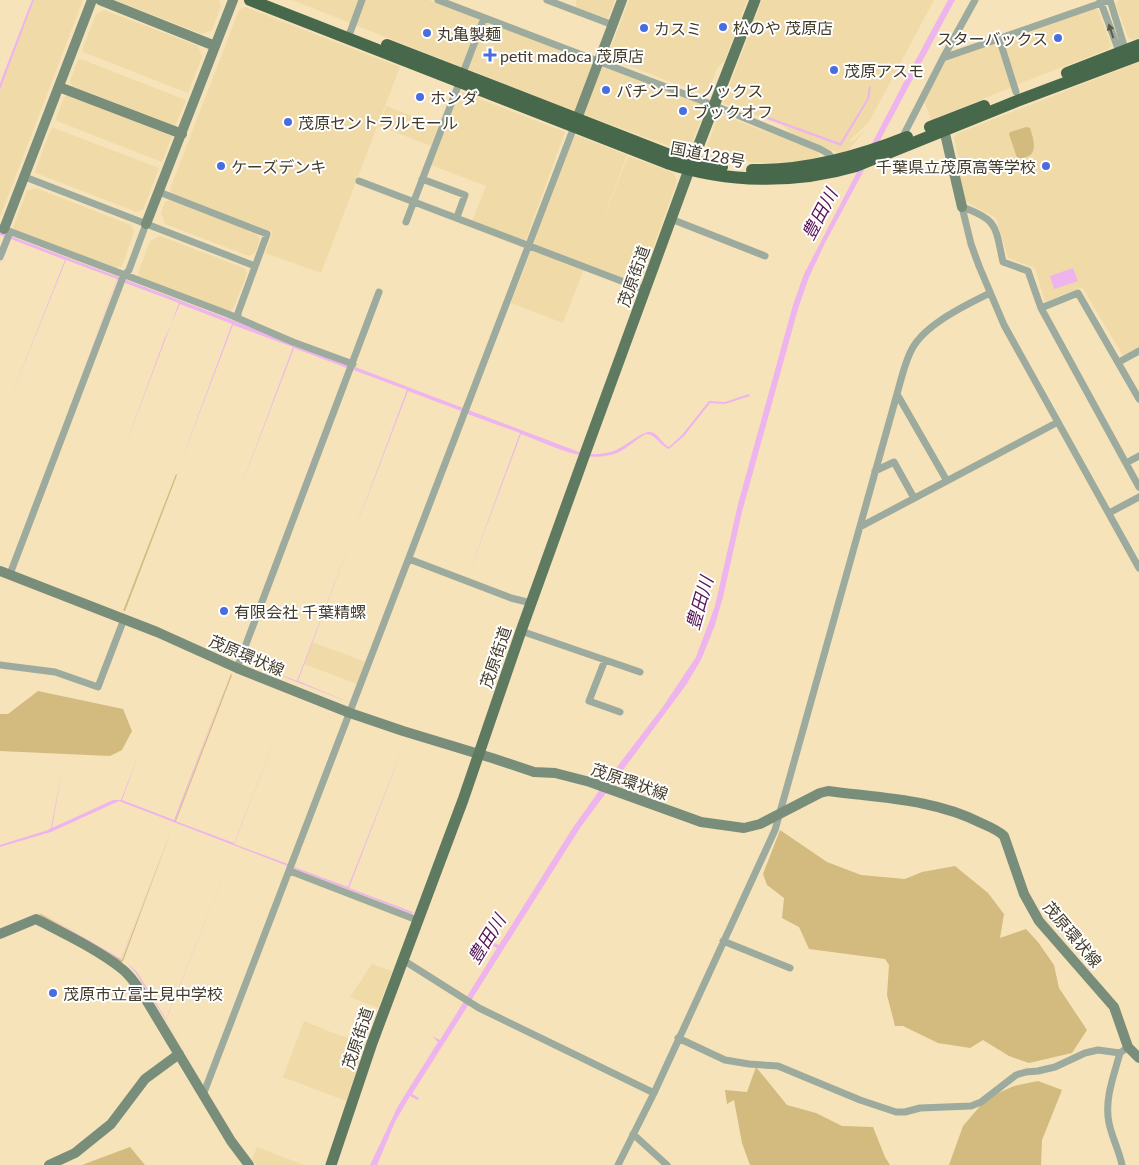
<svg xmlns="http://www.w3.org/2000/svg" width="1139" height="1165" viewBox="0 0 1139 1165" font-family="Lato,'Noto Sans JP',sans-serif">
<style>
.built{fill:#f0daa8}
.green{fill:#d3ba7f}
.water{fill:#eeb4ed}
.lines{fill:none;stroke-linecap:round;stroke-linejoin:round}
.street{stroke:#9cab9d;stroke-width:7}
.secondary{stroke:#788e7a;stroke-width:10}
.primary{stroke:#5e7a61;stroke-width:11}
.highway{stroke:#48684b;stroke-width:12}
.oneway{fill:#5d5d4c}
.poi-dot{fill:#476de0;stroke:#fff;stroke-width:2}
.labels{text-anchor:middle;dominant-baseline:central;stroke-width:4;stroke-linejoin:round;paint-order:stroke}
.poi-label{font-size:16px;fill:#423b2a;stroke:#fff;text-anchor:start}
.street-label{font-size:16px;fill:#423b2a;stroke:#fff}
.water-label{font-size:18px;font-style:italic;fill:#58155a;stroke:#fff}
</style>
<rect width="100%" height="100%" fill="#f6e3b9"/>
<path class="built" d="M 34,0 L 83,0 L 0,217 L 0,90 Z
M 115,0 L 219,0 L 221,6 L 212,30 L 202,34 Z
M 292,0 L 359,0 L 350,23 Z
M 364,0 L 429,0 L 479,19 L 479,21 L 462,67 L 355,25 Z
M 576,0 L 615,0 L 608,18 L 606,18 L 576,7 Z
M 629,0 L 747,0 L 725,60 L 717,68 L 708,93 L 705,95 L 609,58 L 608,56 Z
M 762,0 L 934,0 L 869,122 L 850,140 L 852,142 L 865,130 L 847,152 L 842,154 L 794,135 L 782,125 L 723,103 Z
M 1119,0 L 1139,0 L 1139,38 L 1133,40 L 1128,37 L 1116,5 Z
M 245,7 L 400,67 L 321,273 L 265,253 L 273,232 L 172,194 L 170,189 L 239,10 Z
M 1094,8 L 1098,10 L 1111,45 L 1109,49 L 1018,84 L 1016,82 L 1002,40 Z
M 104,10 L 198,46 L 202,57 L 188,93 L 83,52 L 82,50 L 96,14 Z
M 486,22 L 593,62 L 575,112 L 468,69 Z
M 997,42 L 1012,87 L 931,120 L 924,100 L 946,60 Z
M 81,59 L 186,100 L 175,126 L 72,86 L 70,81 L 78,60 Z
M 1139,62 L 1139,351 L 1125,359 L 1082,287 L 1045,302 L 1035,268 L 1008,258 L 996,218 L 965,201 L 958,168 L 960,164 L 954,138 L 956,134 Z
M 602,66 L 706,106 L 690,148 L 683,151 L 583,114 Z
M 459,91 L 565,132 L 525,242 L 472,221 L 486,186 L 431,165 Z
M 68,95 L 172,136 L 162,162 L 57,121 L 56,118 L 64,97 Z
M 386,106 L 438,126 L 431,146 L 379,126 Z
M 718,116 L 725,116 L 818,151 L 819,156 L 818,159 L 792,162 L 760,163 L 712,158 L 706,149 Z
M 54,128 L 159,168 L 143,210 L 136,212 L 36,173 L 35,171 L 51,129 Z
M 575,135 L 627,155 L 595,241 L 628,156 L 674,173 L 677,181 L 640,284 L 533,244 Z
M 36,188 L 131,225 L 134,232 L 122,266 L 116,268 L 15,230 L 13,227 L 27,191 Z
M 170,200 L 256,233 L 260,240 L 255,253 L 249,256 L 165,224 L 161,213 L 165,202 Z
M 160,236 L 244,268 L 247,274 L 233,309 L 229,311 L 139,277 L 138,273 L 150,241 Z
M 532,248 L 584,269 L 563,323 L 511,303 Z
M 312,642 L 366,662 L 357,684 L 304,664 Z
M 372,964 L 392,971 L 378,1008 L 350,997 Z
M 304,1021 L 333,1033 L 366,1043 L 346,1101 L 283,1077 Z
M 257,1147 L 304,1165 L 257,1165 L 252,1159 Z"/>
<path class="green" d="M 1026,127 L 1030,128 C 1035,143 1039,159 1017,158 L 1009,134 L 1010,132 Z
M 176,474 L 177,475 L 125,611 L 123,611 Z
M 231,674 L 232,675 L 176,821 L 175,821 Z
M 38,691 L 123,709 L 132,731 L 122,750 L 110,756 L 0,751 L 0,714 L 8,714 Z
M 172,828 L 123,961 L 120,963 L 42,917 L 39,913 L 122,960 Z
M 780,830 L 827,862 L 861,875 L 905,879 L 922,872 L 955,866 L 988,893 L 1004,914 L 1000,938 L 1026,929 L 1038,942 L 1054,965 L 1059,988 L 1087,1030 L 1072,1053 L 1029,1063 L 1009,1056 L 983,1040 L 970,1048 L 938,1043 L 903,1026 L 895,1026 L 887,995 L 889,965 L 885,959 L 809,949 L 799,927 L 782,918 L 784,898 L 767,885 L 763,874 Z
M 756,1067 L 787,1105 L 816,1113 L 842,1126 L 873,1127 L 885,1157 L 890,1165 L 750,1165 L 742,1143 L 734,1100 L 727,1104 L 725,1090 L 747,1092 Z
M 1038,1081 L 1062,1090 L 1042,1140 L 1041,1165 L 949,1165 L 963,1126 L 987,1098 L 1014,1086 Z
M 130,1147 L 145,1165 L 82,1165 Z"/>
<path class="water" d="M 32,0 L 34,0 L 0,90 L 0,83 Z
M 948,0 L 955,0 L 825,243 L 809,277 L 798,309 L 742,512 L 723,597 L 715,625 L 701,660 L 686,685 L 580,828 L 412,1094 L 419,1098 L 418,1100 L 410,1096 L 395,1122 L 377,1165 L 370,1165 L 398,1106 L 438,1042 L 432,1036 L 417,1029 L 440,1040 L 497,948 L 491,945 L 492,942 L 499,945 L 572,829 L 604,784 L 662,708 L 696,657 L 715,606 L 738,504 L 793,305 L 804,274 L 904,82 Z
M 869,86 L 871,87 L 869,99 L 841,146 L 762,117 L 763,115 L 840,143 L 867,99 Z
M 0,232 L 579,452 C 591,455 601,455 614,451 C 623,448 644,430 651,432 C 659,434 662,444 669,447 L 682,435 L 709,401 L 725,402 L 749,394 L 750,396 L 725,404 L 710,403 L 684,436 L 669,449 C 660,446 657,435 646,434 C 636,439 628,448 617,453 C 585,465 551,445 521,434 L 467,578 L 520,433 L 462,412 L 459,420 L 461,411 L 408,391 L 353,535 L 407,390 L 348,368 L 292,512 L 347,368 L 294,348 L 239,492 L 293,347 L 233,325 L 179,467 L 232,324 L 180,304 L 164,340 L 124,449 L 179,303 L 117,280 L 64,423 L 117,279 L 66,260 L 8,404 L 65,260 L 11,239 L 0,266 L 10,239 L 0,249 L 4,236 L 0,235 Z
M 1073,268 L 1078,281 L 1054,289 L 1050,276 Z
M 351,540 L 298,681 L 351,703 L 243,661 L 297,681 Z
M 230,674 L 175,821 L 234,843 L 290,701 L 234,844 L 288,864 L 296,845 L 294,867 L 348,887 L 405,742 L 349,888 L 413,912 L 412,914 L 119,801 L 51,832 L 0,847 L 0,845 L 48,830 L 51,828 L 62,770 L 52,828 L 113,800 L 121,800 L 139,753 L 122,800 L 174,820 Z
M 118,806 L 71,930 L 121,959 L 172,828 L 121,960 L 39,912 L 71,930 Z
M 233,852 L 166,1020 L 205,1082 L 136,973 L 127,963 L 137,972 L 166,1019 Z"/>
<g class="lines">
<path class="street" d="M 438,0 L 708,103 L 820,149 L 829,154 L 834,161
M 547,0 L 613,25
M 1100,0 L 1120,54
M 1110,0 L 1126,52
M 348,38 L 362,0
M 999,38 L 1016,92
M 943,58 L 1110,0
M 902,138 L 943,58 L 975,0
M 25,177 L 255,266
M 422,179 L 465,195 L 457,217
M 359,181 L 645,290
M 159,192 L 267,234 L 238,313 L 238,318
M 962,207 L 971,244 L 979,266 L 1004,325 L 1139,568
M 962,207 C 999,220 995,227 1003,262 L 1028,271 L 1041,308 L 1139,487
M 671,219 L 765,256
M 406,222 L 484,18
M 1,228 L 228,314 L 293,342 L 353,364
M 0,257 L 10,232
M 1041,308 L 1078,293 L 1139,399
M 1119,362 L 1139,351
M 897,394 L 947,481
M 1126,463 L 1139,456
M 875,471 L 894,462 L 914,498
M 1109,513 L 1139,497
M 860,527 L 1058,422
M 409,559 L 511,598 L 531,603
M 10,574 L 123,277 L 129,270 L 146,224
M 521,631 L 640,672
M 605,660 L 589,701 L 620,712
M 0,665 L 55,672 L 98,687 L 124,619
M 237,668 L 379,292
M 290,871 L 417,920
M 723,941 L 790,968
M 403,960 L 479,1008 L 654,1093
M 678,1038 L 725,1060 L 749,1064 L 778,1066 L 860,1100 L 896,1112 L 905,1112 L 920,1108 L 971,1106 L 981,1102 L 1016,1075 L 1026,1072 L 1038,1071 L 1055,1067 L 1085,1053 L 1098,1050 L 1120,1053 L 1128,1047
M 1120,1053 C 1114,1075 1104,1100 1109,1123 C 1112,1138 1119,1150 1122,1165
M 203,1095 L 574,127
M 633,1134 L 667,1165
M 618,1165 L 654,1093 L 775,830 L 897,394 C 901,380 904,366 910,353 C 921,326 964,306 990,293"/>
<path class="secondary" d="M 100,0 L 215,46
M 59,87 L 182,134
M 575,124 L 622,0
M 943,125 L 962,207
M 146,224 L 233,0
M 4,229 L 92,0
M 0,571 L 157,632 L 237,668 L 350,713 L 403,731 L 492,758 L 534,772 L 555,773 L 590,782 L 701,822 L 744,828 L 760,824 L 820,793 L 828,791 C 880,798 934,799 981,823 C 990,827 998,830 1004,836 L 1024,894 L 1039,921 L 1114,1007 L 1128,1047 L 1139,1058
M 0,934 L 36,919 C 63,933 99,950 122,969 C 130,975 136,984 142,993 L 231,1141 L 249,1165
M 49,1165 L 75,1153 L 111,1124 L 145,1079 L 179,1054"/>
<path class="primary" d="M 331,1165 L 372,1043 L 463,800 L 521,631 L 586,451 L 686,178 L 755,0"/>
<path class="highway" d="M 250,0 L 667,163 C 727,183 795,184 856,166 L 1017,101 L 1139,55
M 387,45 L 670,155 L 722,167
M 1067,73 L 1139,45
M 930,127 L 984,106
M 752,170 C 806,171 857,157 907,137"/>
</g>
<defs><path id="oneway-solid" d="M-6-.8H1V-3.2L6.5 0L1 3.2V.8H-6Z" transform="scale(1.25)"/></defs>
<use class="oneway" href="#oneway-solid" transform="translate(1111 31) rotate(-109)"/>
<g class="poi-dot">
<circle cx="723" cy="27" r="5"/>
<circle cx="644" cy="28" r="5"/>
<circle cx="427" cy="33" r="5"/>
<circle cx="1058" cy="38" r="5"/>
<path d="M487.5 47.5h5v5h5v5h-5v5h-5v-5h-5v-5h5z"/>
<circle cx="834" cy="70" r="5"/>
<circle cx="606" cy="90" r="5"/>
<circle cx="420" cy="97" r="5"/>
<circle cx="683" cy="111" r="5"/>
<circle cx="288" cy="122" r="5"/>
<circle cx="221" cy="166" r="5"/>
<circle cx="1046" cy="166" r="5"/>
<circle cx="224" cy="611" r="5"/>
<circle cx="53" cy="993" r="5"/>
</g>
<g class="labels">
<g class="poi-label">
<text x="733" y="27">松のや 茂原店</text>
<text x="654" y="28">カスミ</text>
<text x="437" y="33">丸亀製麺</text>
<text x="1048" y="38" text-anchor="end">スターバックス</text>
<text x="500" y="55">petit madoca 茂原店</text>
<text x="844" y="70">茂原アスモ</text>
<text x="616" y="90">パチンコ ヒノックス</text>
<text x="430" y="97">ホンダ</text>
<text x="693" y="111">ブックオフ</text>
<text x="298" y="122">茂原セントラルモール</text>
<text x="231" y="166">ケーズデンキ</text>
<text x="1036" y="166" text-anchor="end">千葉県立茂原高等学校</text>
<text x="234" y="611">有限会社 千葉精螺</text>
<text x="63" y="993">茂原市立冨士見中学校</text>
</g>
<g class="street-label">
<text transform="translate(708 154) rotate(11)">国道128号</text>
<text transform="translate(633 276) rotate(-70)">茂原街道</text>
<text transform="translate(247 655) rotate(23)">茂原環状線</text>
<text transform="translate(495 657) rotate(-71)">茂原街道</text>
<text transform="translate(630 781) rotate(19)">茂原環状線</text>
<text transform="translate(1073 934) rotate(50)">茂原環状線</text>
<text transform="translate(357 1038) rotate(-71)">茂原街道</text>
</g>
<g class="water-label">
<text transform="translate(819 214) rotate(-62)">豊田川</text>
<text transform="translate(699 603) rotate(-74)">豊田川</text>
<text transform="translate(486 939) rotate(-58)">豊田川</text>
</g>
</g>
</svg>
